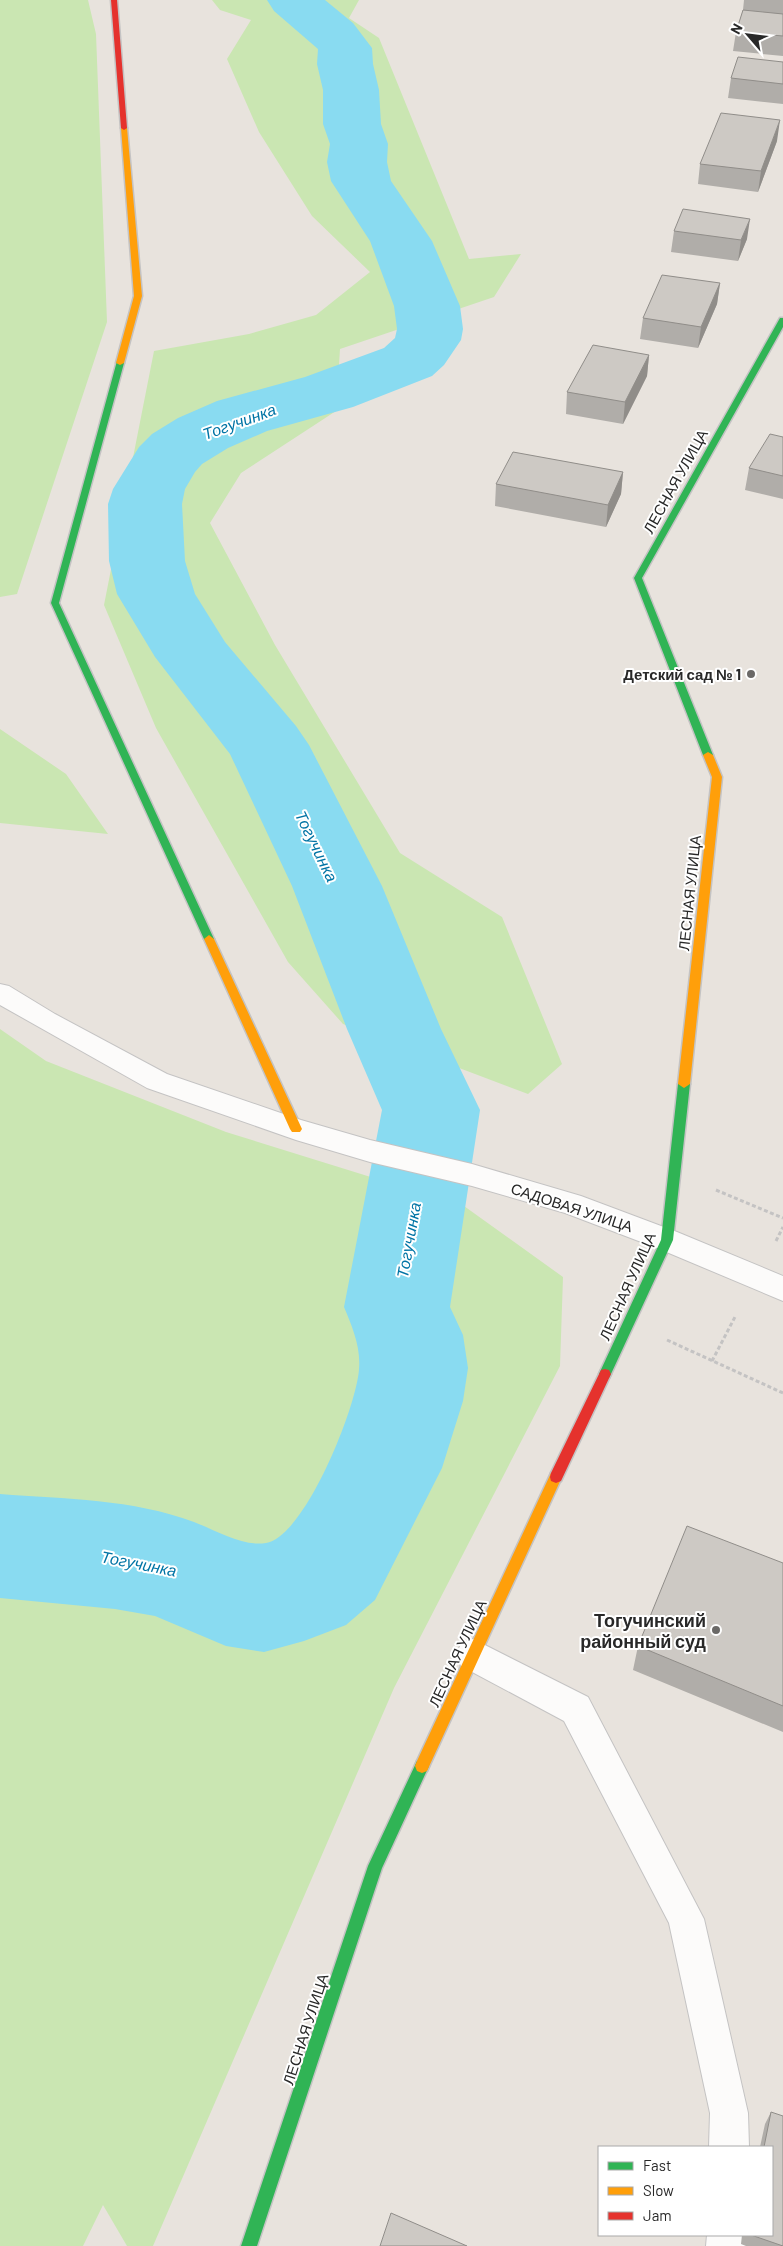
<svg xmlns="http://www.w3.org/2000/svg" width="783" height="2246" viewBox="0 0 783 2246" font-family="Barlow,sans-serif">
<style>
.green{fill:#cae6b2}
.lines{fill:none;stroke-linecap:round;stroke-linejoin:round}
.river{fill:#89dbf1;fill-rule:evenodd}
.lane-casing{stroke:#c4c3c3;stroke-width:2}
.street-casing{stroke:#c4c3c3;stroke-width:2}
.fast-casing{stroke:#c4c3c3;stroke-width:3}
.slow-casing{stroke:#c4c3c3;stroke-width:3}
.jam-casing{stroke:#c4c3c3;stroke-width:3}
.path{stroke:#c4c3c3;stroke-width:3;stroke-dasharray:4 2.5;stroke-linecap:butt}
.lane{fill:#fcfbfa;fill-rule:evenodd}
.street{fill:#fcfbfa;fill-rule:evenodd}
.fast{fill:#30b455;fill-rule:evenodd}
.slow{fill:#ff9f0a;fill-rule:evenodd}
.jam{fill:#e5322d;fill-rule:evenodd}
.wall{fill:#b0ada9}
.shaded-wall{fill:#908d89}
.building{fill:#cdc9c4;stroke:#908d89}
.poi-dot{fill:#6b6967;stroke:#fff;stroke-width:2}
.labels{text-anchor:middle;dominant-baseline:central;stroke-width:4;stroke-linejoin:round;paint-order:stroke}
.street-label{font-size:15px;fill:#282828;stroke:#fff}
.poi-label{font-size:15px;font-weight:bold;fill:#282828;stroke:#fff;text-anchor:end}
.water-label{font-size:16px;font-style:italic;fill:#0074a5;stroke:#fff}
.near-poi-label{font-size:18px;font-weight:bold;fill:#282828;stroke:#fff;text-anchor:end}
</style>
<rect width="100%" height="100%" fill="#e8e3dd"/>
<path class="green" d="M 0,0 L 88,0 L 96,34 L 107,322 L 17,594 L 0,597 Z
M 212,0 L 359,0 L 349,18 L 379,38 L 469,259 L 521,254 L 494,297 L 340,349 L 336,411 L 241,473 L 210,523 L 275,645 L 400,853 L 502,917 L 562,1064 L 528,1094 L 343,1024 L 288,962 L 156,728 L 104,605 L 154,351 L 249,334 L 316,315 L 370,272 L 312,216 L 259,132 L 227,59 L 251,20 L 220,10 Z
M 0,729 L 66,774 L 108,834 L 0,823 Z
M 0,1029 L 46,1061 L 226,1132 L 464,1206 L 563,1277 L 560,1366 L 394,1688 L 153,2246 L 127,2246 L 103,2205 L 83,2246 L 0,2246 Z"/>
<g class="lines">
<path class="river" d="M 267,0 L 325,0 L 353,23 L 372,48 L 373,64 L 379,90 L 381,124 L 388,144 L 387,162 L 391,181 L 432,241 L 460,306 L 463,329 L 461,340 L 444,365 L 432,376 L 353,407 L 267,431 L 228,448 L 202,464 L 195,472 L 185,489 L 182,504 L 185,561 L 195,594 L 225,642 L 296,726 L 309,745 L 382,886 L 441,1029 L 480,1110 L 450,1307 L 463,1335 L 468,1368 L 463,1401 L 442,1468 L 375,1600 L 346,1625 L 304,1641 L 264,1652 L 226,1646 L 155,1616 L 115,1609 L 0,1598 L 0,1494 C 65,1499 133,1499 194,1522 C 215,1530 243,1547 266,1543 C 305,1537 357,1406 359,1369 C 361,1347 352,1326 344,1307 L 382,1110 L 347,1029 L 292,886 L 230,754 L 155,657 L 117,594 L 109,561 L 108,504 L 113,489 L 139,447 L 152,434 L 178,418 L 217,401 L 305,377 L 384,348 L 395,338 L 397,329 L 394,306 L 370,241 L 331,181 L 327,162 L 330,144 L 323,124 L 323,90 L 317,64 L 318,49 L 274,11 Z"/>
<defs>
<path id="lane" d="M 473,1639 L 588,1697 L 704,1919 L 748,2113 L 749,2147 L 709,2147 L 710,2113 L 669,1923 L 564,1721 L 461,1666 L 456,1655 L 461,1644 Z
M 707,2235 L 747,2235 L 746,2246 L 706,2246 Z"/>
<path id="street" d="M 0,984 L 9,986 L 55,1014 L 167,1074 L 301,1120 L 370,1140 L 472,1164 L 581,1196 L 677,1232 L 783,1276 L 783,1301 L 657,1248 L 565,1213 L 472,1186 L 370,1162 L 296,1140 L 147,1088 L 0,1005 Z"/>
<path id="fast" d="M 780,318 L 783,318 L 783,327 L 642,578 L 713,755 L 708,758 L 703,755 L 634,578 Z
M 117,361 L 124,363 L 59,603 L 214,939 L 209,943 L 204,939 L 51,603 Z
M 684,1080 L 690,1084 L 673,1240 L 611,1374 L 609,1378 L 605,1379 L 601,1378 L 599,1374 L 661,1240 L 678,1084 Z
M 422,1759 L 427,1761 L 429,1766 L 382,1868 L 257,2246 L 241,2246 L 368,1866 L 417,1761 Z"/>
<path id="slow" d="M 124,126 L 127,128 L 142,296 L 124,363 L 120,365 L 116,363 L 134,296 L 121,128 Z
M 708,752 L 713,755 L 722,777 L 690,1084 L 684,1088 L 678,1084 L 712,777 L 703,755 Z
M 209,935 L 214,939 L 302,1129 L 300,1132 L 292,1132 L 290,1129 L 204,939 Z
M 556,1471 L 561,1473 L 562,1477 L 427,1771 L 422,1773 L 417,1771 L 415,1766 L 417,1761 L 551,1473 Z"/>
<path id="jam" d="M 111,0 L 117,0 L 127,128 L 124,130 L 121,128 Z
M 605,1369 L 609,1370 L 611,1374 L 561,1481 L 556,1483 L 551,1481 L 550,1477 L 551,1473 L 601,1370 Z"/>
</defs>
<use href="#lane" class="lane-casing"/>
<use href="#street" class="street-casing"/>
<use href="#fast" class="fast-casing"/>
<use href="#slow" class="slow-casing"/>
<use href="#jam" class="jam-casing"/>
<path class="path" d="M 716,1190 L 783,1218
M 776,1241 L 783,1227
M 667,1340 L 783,1393
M 712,1361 L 736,1315"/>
<use href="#lane" class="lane"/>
<use href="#street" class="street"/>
<use href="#fast" class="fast"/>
<use href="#slow" class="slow"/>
<use href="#jam" class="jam"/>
</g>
<path class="wall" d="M 744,0 L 783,0 L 783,56 L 733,51 L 736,32 L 743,10 Z
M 783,62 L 783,104 L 728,98 L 731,78 Z
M 777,141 L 758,192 L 698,184 L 700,164 Z
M 674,231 L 747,239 L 738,261 L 671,252 Z
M 720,283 L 717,304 L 698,348 L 640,339 L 643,318 Z
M 649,355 L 647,376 L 623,424 L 566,414 L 567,392 Z
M 783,437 L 783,499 L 745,490 L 749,468 Z
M 623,472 L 621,494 L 606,527 L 495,506 L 496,484 Z
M 783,1563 L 783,1732 L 633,1670 L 638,1646 Z
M 771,2112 L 783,2246 L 746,2246 L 741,2244 L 742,2235 L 772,2235 L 772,2147 L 760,2147 L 765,2124 Z"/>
<path class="shaded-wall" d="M 780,120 L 777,141 L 758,192 L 761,171 Z
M 750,219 L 747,239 L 738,261 L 741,240 Z
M 720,283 L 717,304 L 698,348 L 701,327 Z
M 649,355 L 647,376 L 623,424 L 625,402 Z
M 623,472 L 621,494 L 606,527 L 608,505 Z"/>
<path class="building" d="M 743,10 L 783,14 L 783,36 L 736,32 Z
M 738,57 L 783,62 L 783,84 L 731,78 Z
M 721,113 L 780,120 L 761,171 L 700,164 Z
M 683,209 L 750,219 L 741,240 L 674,231 Z
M 662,275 L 720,283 L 701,327 L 643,318 Z
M 593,345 L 649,355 L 625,402 L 567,392 Z
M 770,434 L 783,437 L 783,476 L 749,468 Z
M 513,452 L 623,472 L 608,505 L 496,484 Z
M 687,1526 L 783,1563 L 783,1706 L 638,1646 Z
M 771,2112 L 783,2116 L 783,2246 L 751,2235 L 772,2235 L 772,2147 L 764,2147 Z
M 391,2213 L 467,2246 L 380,2246 Z"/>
<g class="poi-dot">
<circle cx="751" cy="674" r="5"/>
<circle cx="716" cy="1630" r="5"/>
</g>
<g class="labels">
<g class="street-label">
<text transform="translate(675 481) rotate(-61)">ЛЕСНАЯ УЛИЦА</text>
<text transform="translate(689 893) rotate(-84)">ЛЕСНАЯ УЛИЦА</text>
<text transform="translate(572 1207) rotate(18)">САДОВАЯ УЛИЦА</text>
<text transform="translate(627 1286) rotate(-66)">ЛЕСНАЯ УЛИЦА</text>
<text transform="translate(457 1653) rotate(-65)">ЛЕСНАЯ УЛИЦА</text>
<text transform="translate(305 2029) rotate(-72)">ЛЕСНАЯ УЛИЦА</text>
</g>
<g class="poi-label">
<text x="741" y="674">Детский сад № 1</text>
</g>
<g class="water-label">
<text transform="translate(239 421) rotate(-20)">Тогучинка</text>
<text transform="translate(317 846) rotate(64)">Тогучинка</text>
<text transform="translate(408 1240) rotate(-80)">Тогучинка</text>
<text transform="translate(139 1563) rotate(11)">Тогучинка</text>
</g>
<g class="near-poi-label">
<text x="706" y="1620">Тогучинский<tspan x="706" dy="21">районный суд</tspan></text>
</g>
</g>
<rect x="598" y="2146" width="175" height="90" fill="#ffffff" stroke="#a9a9a9"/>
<rect x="608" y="2162" width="25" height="8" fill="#30b455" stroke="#a9a9a9"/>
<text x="643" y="2171" font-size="15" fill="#282828">Fast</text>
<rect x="608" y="2187" width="25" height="8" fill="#ff9f0a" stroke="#a9a9a9"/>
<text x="643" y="2196" font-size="15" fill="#282828">Slow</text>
<rect x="608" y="2212" width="25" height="8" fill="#e5322d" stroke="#a9a9a9"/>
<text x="643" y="2221" font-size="15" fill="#282828">Jam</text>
<g transform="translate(748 35) rotate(298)" stroke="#ffffff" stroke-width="4" paint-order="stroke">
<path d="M0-4L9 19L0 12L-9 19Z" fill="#282828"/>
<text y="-8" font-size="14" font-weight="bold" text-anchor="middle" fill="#282828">N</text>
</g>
</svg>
